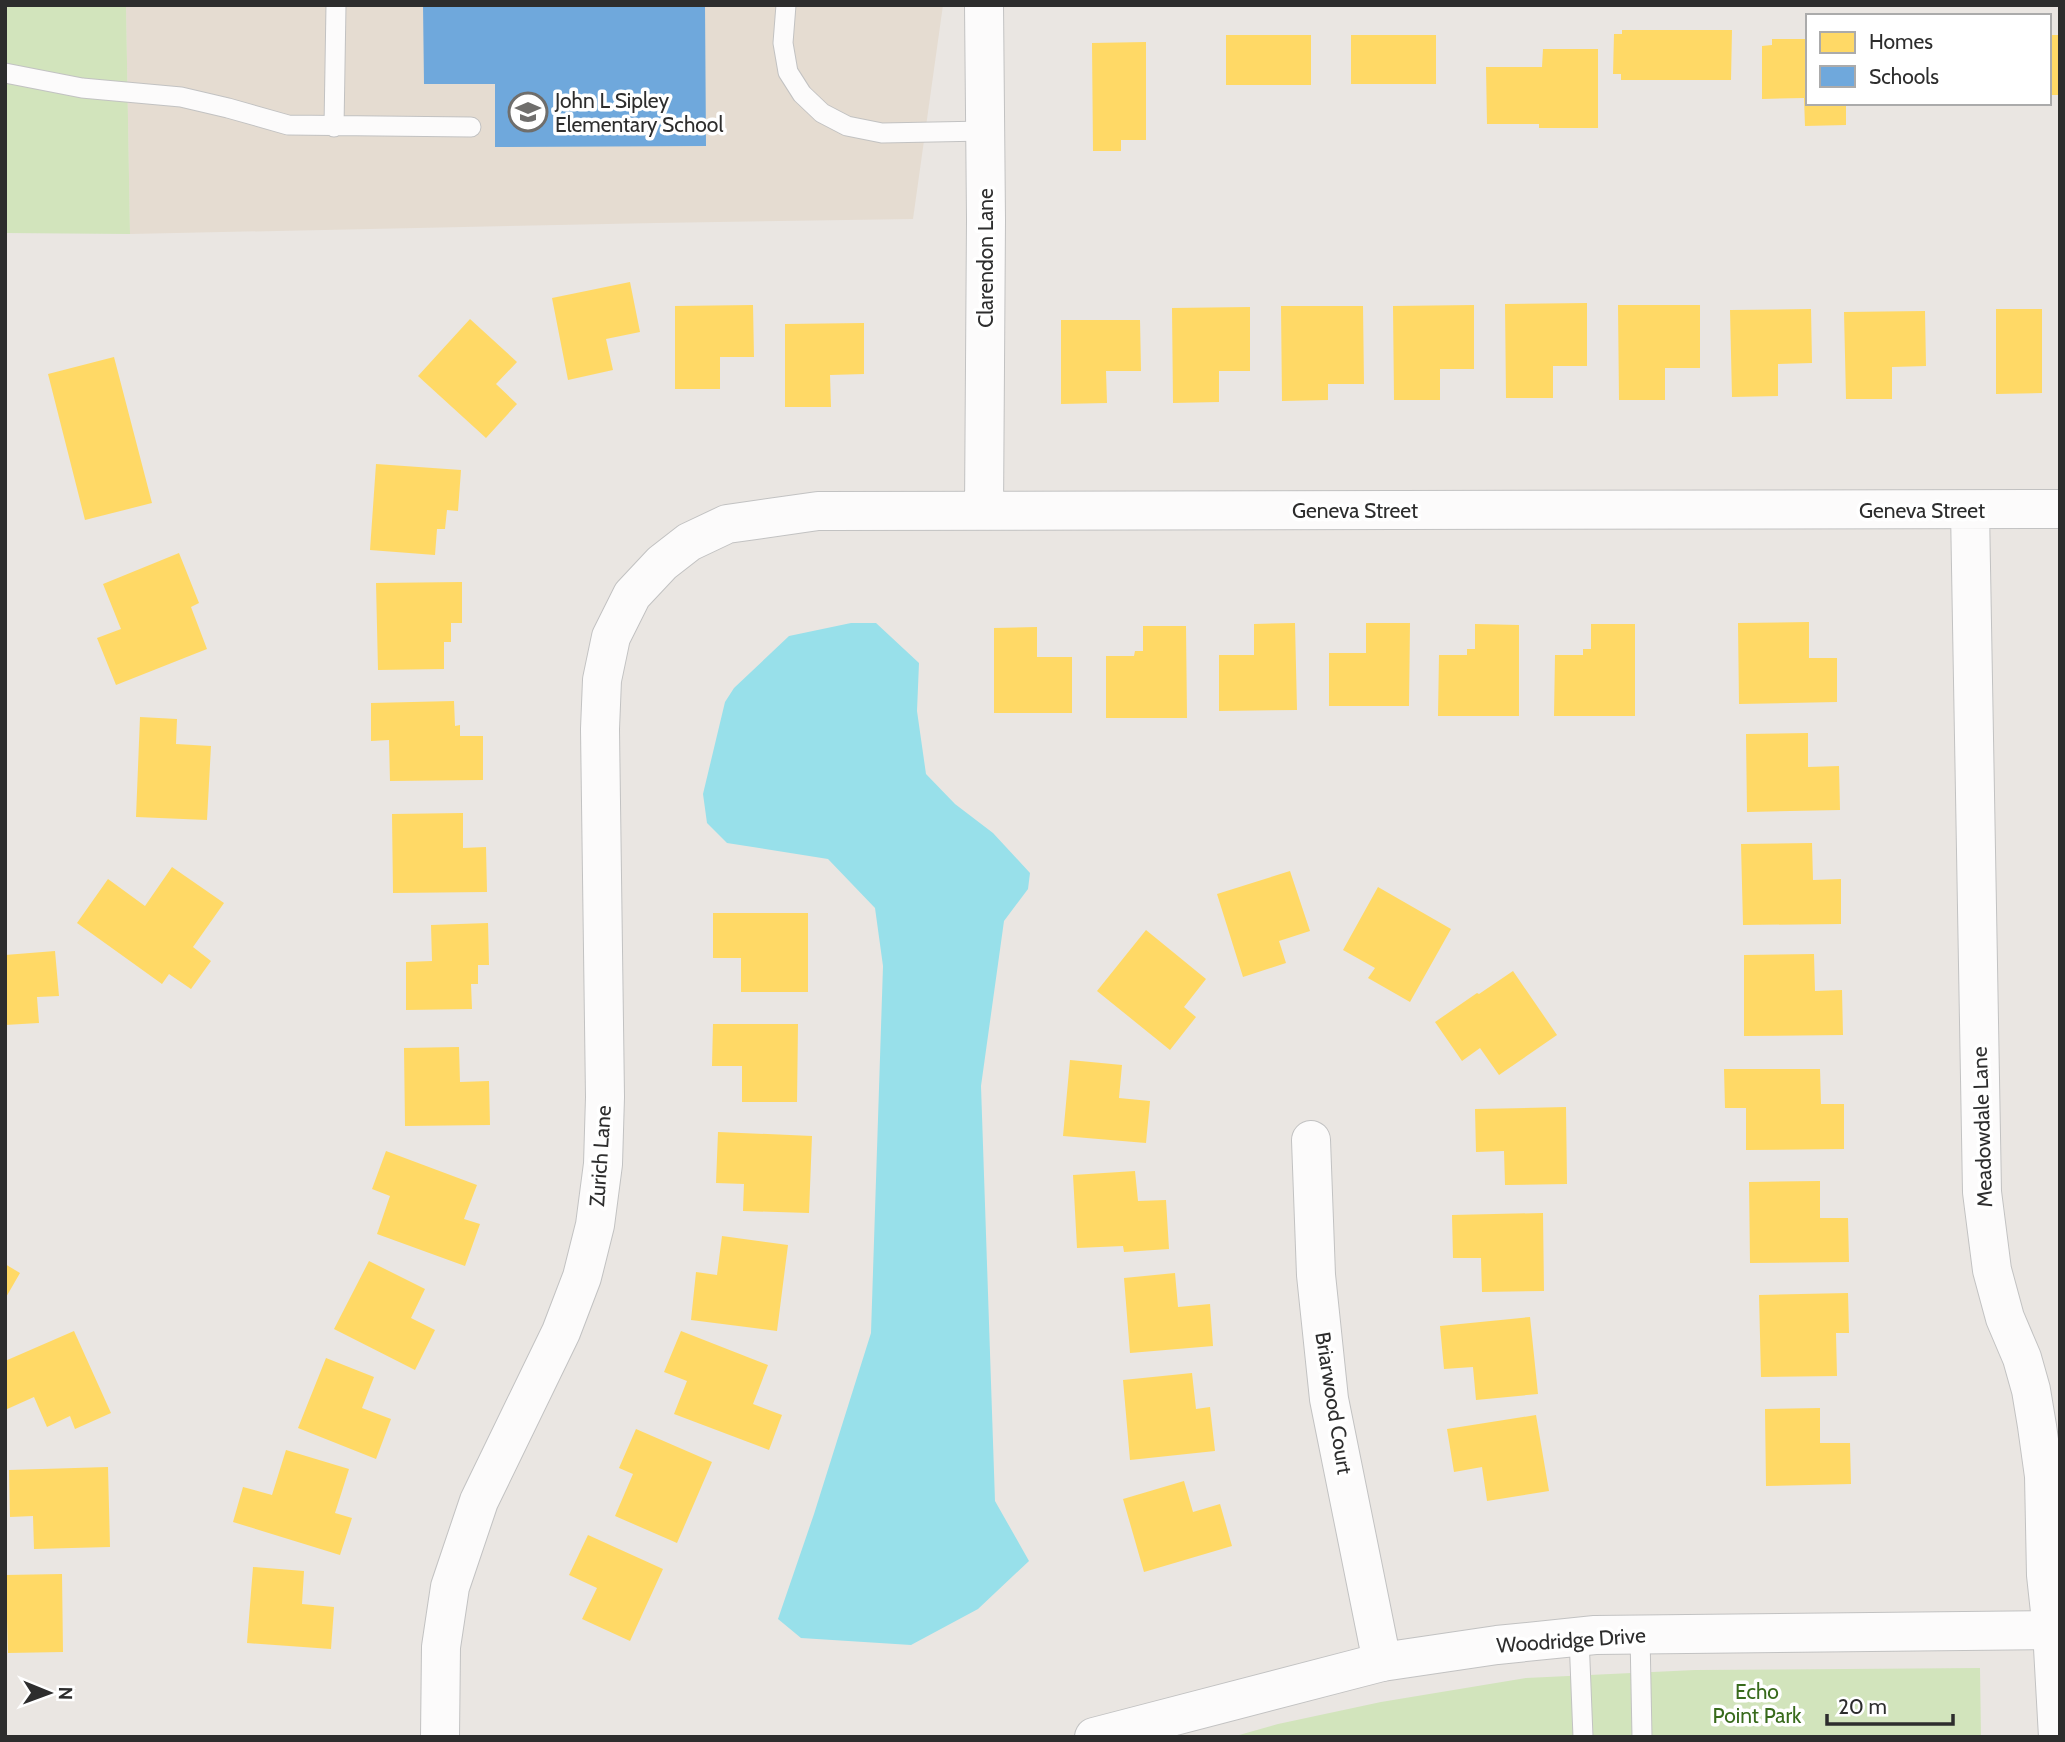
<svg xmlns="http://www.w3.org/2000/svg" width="2065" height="1742" viewBox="0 0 2065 1742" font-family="Cabin,sans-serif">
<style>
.education{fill:#e5dcd1}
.green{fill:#d2e4bc}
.water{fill:#98e0ea}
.homes{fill:#ffd966}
.schools{fill:#6fa8dc}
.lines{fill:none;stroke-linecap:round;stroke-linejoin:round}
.service-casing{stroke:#c2c2c2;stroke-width:21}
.minor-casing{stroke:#c2c2c2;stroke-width:40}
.tertiary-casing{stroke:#c2c2c2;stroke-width:40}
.service{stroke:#fcfbfb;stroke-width:19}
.minor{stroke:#fcfbfb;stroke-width:38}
.tertiary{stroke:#fcfbfb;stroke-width:38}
.labels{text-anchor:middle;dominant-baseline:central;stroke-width:7;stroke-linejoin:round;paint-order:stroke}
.poi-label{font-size:21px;fill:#2d2d2d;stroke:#fff;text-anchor:start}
.street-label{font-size:21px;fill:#2d2d2d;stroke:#fff}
.park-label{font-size:21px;fill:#386a1c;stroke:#fff}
</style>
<rect width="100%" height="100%" fill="#eae6e2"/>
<path class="education" d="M 126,5 L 943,5 L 913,219 L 656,223 L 130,234 Z"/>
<path class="green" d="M 5,5 L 126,5 L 130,234 L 5,233 Z
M 1980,1668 L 1981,1737 L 1232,1737 L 1278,1724 L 1381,1702 L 1526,1678 L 1695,1670 Z"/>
<path class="water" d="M 851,623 L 876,623 L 919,663 L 917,711 L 926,774 L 955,804 L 993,833 L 1030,873 L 1028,889 L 1004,921 L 981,1086 L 995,1501 L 1029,1561 L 978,1609 L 911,1645 L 801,1638 L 778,1619 L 814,1514 L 871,1333 L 883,966 L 875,908 L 828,859 L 727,843 L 707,823 L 703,794 L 725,702 L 734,688 L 789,636 Z"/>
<path class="homes" d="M 1622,30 L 1732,30 L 1731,80 L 1621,80 L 1621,74 L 1613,74 L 1614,34 L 1622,34 Z
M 1226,35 L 1311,35 L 1311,85 L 1226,85 Z
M 1351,35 L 1436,35 L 1436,84 L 1351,84 Z
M 2049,35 L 2060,35 L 2060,95 L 2049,95 Z
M 1772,39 L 1808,39 L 1808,103 L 1846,103 L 1846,125 L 1805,126 L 1804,98 L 1762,99 L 1762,46 L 1772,45 Z
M 1146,42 L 1146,140 L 1121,140 L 1121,151 L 1093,151 L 1092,43 Z
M 1543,49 L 1598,49 L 1598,128 L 1539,128 L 1539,124 L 1487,124 L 1486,67 L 1542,67 Z
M 630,282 L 640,332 L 606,339 L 613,370 L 568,380 L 552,298 Z
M 1587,303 L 1587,366 L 1553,366 L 1553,398 L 1506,398 L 1505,304 Z
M 753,305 L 754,357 L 720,357 L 720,389 L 675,389 L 675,306 Z
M 1474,305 L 1474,369 L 1440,369 L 1440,400 L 1394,400 L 1393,306 Z
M 1618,305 L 1700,305 L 1700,368 L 1665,368 L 1665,400 L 1619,400 Z
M 1281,306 L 1363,306 L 1364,384 L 1328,384 L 1328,400 L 1282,401 Z
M 1250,307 L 1250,371 L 1219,371 L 1219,402 L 1173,403 L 1172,308 Z
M 1811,309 L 1812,363 L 1778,364 L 1778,396 L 1732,397 L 1730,310 Z
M 1996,309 L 2042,309 L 2042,393 L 1996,394 Z
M 1925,311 L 1926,366 L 1892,367 L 1892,399 L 1846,399 L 1844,312 Z
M 470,319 L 517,362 L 496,384 L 517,404 L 486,438 L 418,376 Z
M 1061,320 L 1140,320 L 1141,371 L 1106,371 L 1107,403 L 1061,404 Z
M 864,323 L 864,374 L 830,375 L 831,407 L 785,407 L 785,324 Z
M 114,357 L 152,503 L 85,520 L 48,374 Z
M 376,464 L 461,470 L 458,511 L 447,510 L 445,529 L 437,529 L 435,555 L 370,550 Z
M 179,553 L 199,603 L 191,607 L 207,649 L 116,685 L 97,638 L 121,629 L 103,584 Z
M 462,582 L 462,623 L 451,623 L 451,642 L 444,642 L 444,669 L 378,670 L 376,583 Z
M 1809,622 L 1809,658 L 1837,658 L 1837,702 L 1739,704 L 1738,623 Z
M 1295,623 L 1297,710 L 1219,711 L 1219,655 L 1254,655 L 1254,624 Z
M 1366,623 L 1410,623 L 1409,706 L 1329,706 L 1329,653 L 1366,653 Z
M 1475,624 L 1519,625 L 1519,716 L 1438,716 L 1439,655 L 1467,655 L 1467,649 L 1475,649 Z
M 1591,624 L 1635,624 L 1635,716 L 1554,716 L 1555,655 L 1583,655 L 1583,649 L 1591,649 Z
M 1143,626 L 1186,626 L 1187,718 L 1106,718 L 1106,656 L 1134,656 L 1135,651 L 1143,651 Z
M 1037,627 L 1037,657 L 1072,657 L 1072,713 L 994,713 L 994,628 Z
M 454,701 L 455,726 L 460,725 L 460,736 L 483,736 L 483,780 L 390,781 L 389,740 L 371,741 L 371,703 Z
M 140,717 L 177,719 L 176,744 L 211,746 L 207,820 L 136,817 Z
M 1808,733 L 1808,767 L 1839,766 L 1840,810 L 1747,812 L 1746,734 Z
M 463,813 L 463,848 L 486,847 L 487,892 L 393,893 L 392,814 Z
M 1812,843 L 1813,880 L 1841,879 L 1841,924 L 1743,925 L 1741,844 Z
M 172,867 L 224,903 L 193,947 L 211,961 L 191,989 L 169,974 L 162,984 L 77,923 L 108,879 L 145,906 Z
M 1290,871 L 1310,931 L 1279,941 L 1286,963 L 1243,977 L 1217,894 Z
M 1378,887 L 1451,929 L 1410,1002 L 1368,978 L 1375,968 L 1343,950 Z
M 713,913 L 808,913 L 808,992 L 741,992 L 741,958 L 713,958 Z
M 488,923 L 489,965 L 478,965 L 478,984 L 471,984 L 472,1009 L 406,1010 L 406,962 L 432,961 L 431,925 Z
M 1146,930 L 1206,979 L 1184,1007 L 1196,1017 L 1170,1050 L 1097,991 Z
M 55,951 L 59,996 L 37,997 L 39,1023 L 5,1025 L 5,955 Z
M 1814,954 L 1815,991 L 1842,990 L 1843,1035 L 1744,1036 L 1744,955 Z
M 1513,971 L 1557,1035 L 1499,1075 L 1480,1048 L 1462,1061 L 1435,1022 L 1477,993 L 1479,994 Z
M 713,1024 L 798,1024 L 797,1102 L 742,1102 L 742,1066 L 712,1066 Z
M 459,1047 L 460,1082 L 489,1081 L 490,1125 L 405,1126 L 404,1048 Z
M 1070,1060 L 1122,1065 L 1119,1098 L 1150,1101 L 1146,1143 L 1063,1136 Z
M 1724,1069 L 1820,1069 L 1821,1104 L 1844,1104 L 1844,1149 L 1746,1150 L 1746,1108 L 1725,1108 Z
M 1566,1107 L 1567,1184 L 1505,1185 L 1504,1151 L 1476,1152 L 1475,1109 Z
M 718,1132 L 812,1136 L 809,1213 L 743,1211 L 744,1184 L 716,1183 Z
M 386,1151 L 477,1185 L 464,1219 L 480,1224 L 465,1266 L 377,1234 L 390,1196 L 372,1189 Z
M 1135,1171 L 1138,1201 L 1166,1200 L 1169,1249 L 1124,1252 L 1123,1246 L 1077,1248 L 1073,1175 Z
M 1820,1181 L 1820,1218 L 1848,1218 L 1849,1262 L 1750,1263 L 1749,1182 Z
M 1543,1213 L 1544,1291 L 1482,1292 L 1481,1258 L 1453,1258 L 1452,1215 Z
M 722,1236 L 788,1245 L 777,1331 L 691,1320 L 696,1272 L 717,1275 Z
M 369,1261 L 425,1289 L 411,1318 L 435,1330 L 415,1370 L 334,1329 Z
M 5,1264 L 20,1273 L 5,1299 Z
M 1175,1273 L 1178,1307 L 1210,1304 L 1213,1346 L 1130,1353 L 1124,1278 Z
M 1848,1293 L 1849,1333 L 1836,1333 L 1837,1376 L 1761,1377 L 1759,1295 Z
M 1530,1317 L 1538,1394 L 1476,1400 L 1473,1367 L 1444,1369 L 1440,1326 Z
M 74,1331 L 111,1413 L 75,1429 L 70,1416 L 47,1427 L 34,1397 L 5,1410 L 5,1361 Z
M 681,1331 L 768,1365 L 753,1404 L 782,1415 L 769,1450 L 674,1414 L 687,1381 L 664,1372 Z
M 326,1358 L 374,1377 L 362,1408 L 391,1419 L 376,1459 L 298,1428 Z
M 1192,1373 L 1196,1409 L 1210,1407 L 1215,1451 L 1130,1460 L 1123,1380 Z
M 1820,1408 L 1820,1443 L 1850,1443 L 1851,1484 L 1766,1486 L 1765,1409 Z
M 1536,1415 L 1549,1491 L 1487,1501 L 1482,1467 L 1454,1472 L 1447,1429 Z
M 636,1429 L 712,1462 L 677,1543 L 615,1516 L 633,1474 L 619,1468 Z
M 286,1450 L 349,1469 L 335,1513 L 352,1518 L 340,1555 L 233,1522 L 243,1487 L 272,1495 Z
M 108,1467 L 110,1547 L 34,1549 L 33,1516 L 10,1517 L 9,1470 Z
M 1184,1481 L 1193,1512 L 1220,1504 L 1232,1546 L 1144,1572 L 1123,1499 Z
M 588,1535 L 663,1569 L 630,1641 L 582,1619 L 597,1588 L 569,1575 Z
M 253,1567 L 304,1571 L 302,1604 L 334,1607 L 331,1649 L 247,1643 Z
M 62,1574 L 63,1652 L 8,1653 L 7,1618 L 5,1618 L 5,1575 Z"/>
<path class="schools" d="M 423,5 L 705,5 L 706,146 L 495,147 L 495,84 L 424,84 Z"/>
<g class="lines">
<defs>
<path id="service" d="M 786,5 L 783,43 L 788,72 L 802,94 L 822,113 L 847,126 L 882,133 L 985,131
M 5,73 L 82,88 L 181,97 L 228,108 L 288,125 L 471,127
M 334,127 L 336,5
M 1640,1635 L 1642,1737
M 1579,1637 L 1583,1737"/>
<path id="minor" d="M 984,510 L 986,220 L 984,5
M 1970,510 L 1982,1192 L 1992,1270 L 2005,1318 L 2022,1358 L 2031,1390 L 2037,1426 L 2044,1476 L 2046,1575 L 2052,1630 L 2058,1737
M 1311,1140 L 1316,1275 L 1329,1399 L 1382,1662
M 440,1737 L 441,1647 L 450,1587 L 479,1501 L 561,1332 L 582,1277 L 595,1225 L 603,1164 L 605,1097 L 600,729 L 602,680 L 611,637 L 632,595 L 662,563 L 689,542 L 727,524 L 818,511 L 2060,509"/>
<path id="tertiary" d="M 1094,1737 L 1382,1662 L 1497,1645 L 1595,1635 L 2060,1630"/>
</defs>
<use href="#service" class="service-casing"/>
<use href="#minor" class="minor-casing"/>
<use href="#tertiary" class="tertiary-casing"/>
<use href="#service" class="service"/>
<use href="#minor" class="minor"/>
<use href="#tertiary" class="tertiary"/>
</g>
<defs>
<symbol id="school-ring" viewBox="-11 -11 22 22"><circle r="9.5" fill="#fff" stroke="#6f6e6c" stroke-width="1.5"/><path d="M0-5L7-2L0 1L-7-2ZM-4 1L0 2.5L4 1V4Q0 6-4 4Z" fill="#6f6e6c"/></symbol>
</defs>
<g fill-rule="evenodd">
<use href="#school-ring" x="506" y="90" width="44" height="44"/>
</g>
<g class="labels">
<g class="poi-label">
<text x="555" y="100">John L Sipley<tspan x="555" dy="24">Elementary School</tspan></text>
</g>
<g class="street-label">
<text transform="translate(985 258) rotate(-90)">Clarendon Lane</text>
<text x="1355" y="510">Geneva Street</text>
<text x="1922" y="510">Geneva Street</text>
<text transform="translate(1982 1127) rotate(-92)">Meadowdale Lane</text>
<text transform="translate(600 1156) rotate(-86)">Zurich Lane</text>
<text transform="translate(1334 1403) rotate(81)">Briarwood Court</text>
<text transform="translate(1571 1640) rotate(-4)">Woodridge Drive</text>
</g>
<g class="park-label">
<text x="1757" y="1691">Echo<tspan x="1757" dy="24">Point Park</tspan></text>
</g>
</g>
<rect width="2065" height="1742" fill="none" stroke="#2d2d2d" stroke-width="14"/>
<rect x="1806" y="14" width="245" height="91" fill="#ffffff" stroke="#ababab" stroke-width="2"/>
<rect x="1820" y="32" width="35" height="21" fill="#ffd966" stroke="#ababab" stroke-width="2"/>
<text x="1869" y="49" font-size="21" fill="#2d2d2d">Homes</text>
<rect x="1820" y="66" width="35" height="21" fill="#6fa8dc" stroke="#ababab" stroke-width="2"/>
<text x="1869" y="84" font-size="21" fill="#2d2d2d">Schools</text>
<g transform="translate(49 1693) rotate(91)" stroke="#ffffff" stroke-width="5" paint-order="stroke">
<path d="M0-5L12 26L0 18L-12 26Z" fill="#2d2d2d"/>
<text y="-10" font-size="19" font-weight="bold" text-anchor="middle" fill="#2d2d2d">N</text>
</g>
<path d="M1827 1714v10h126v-10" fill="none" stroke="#2d2d2d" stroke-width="3.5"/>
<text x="1838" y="1714" font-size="21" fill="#2d2d2d" stroke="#ffffff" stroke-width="5" paint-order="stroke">20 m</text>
</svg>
